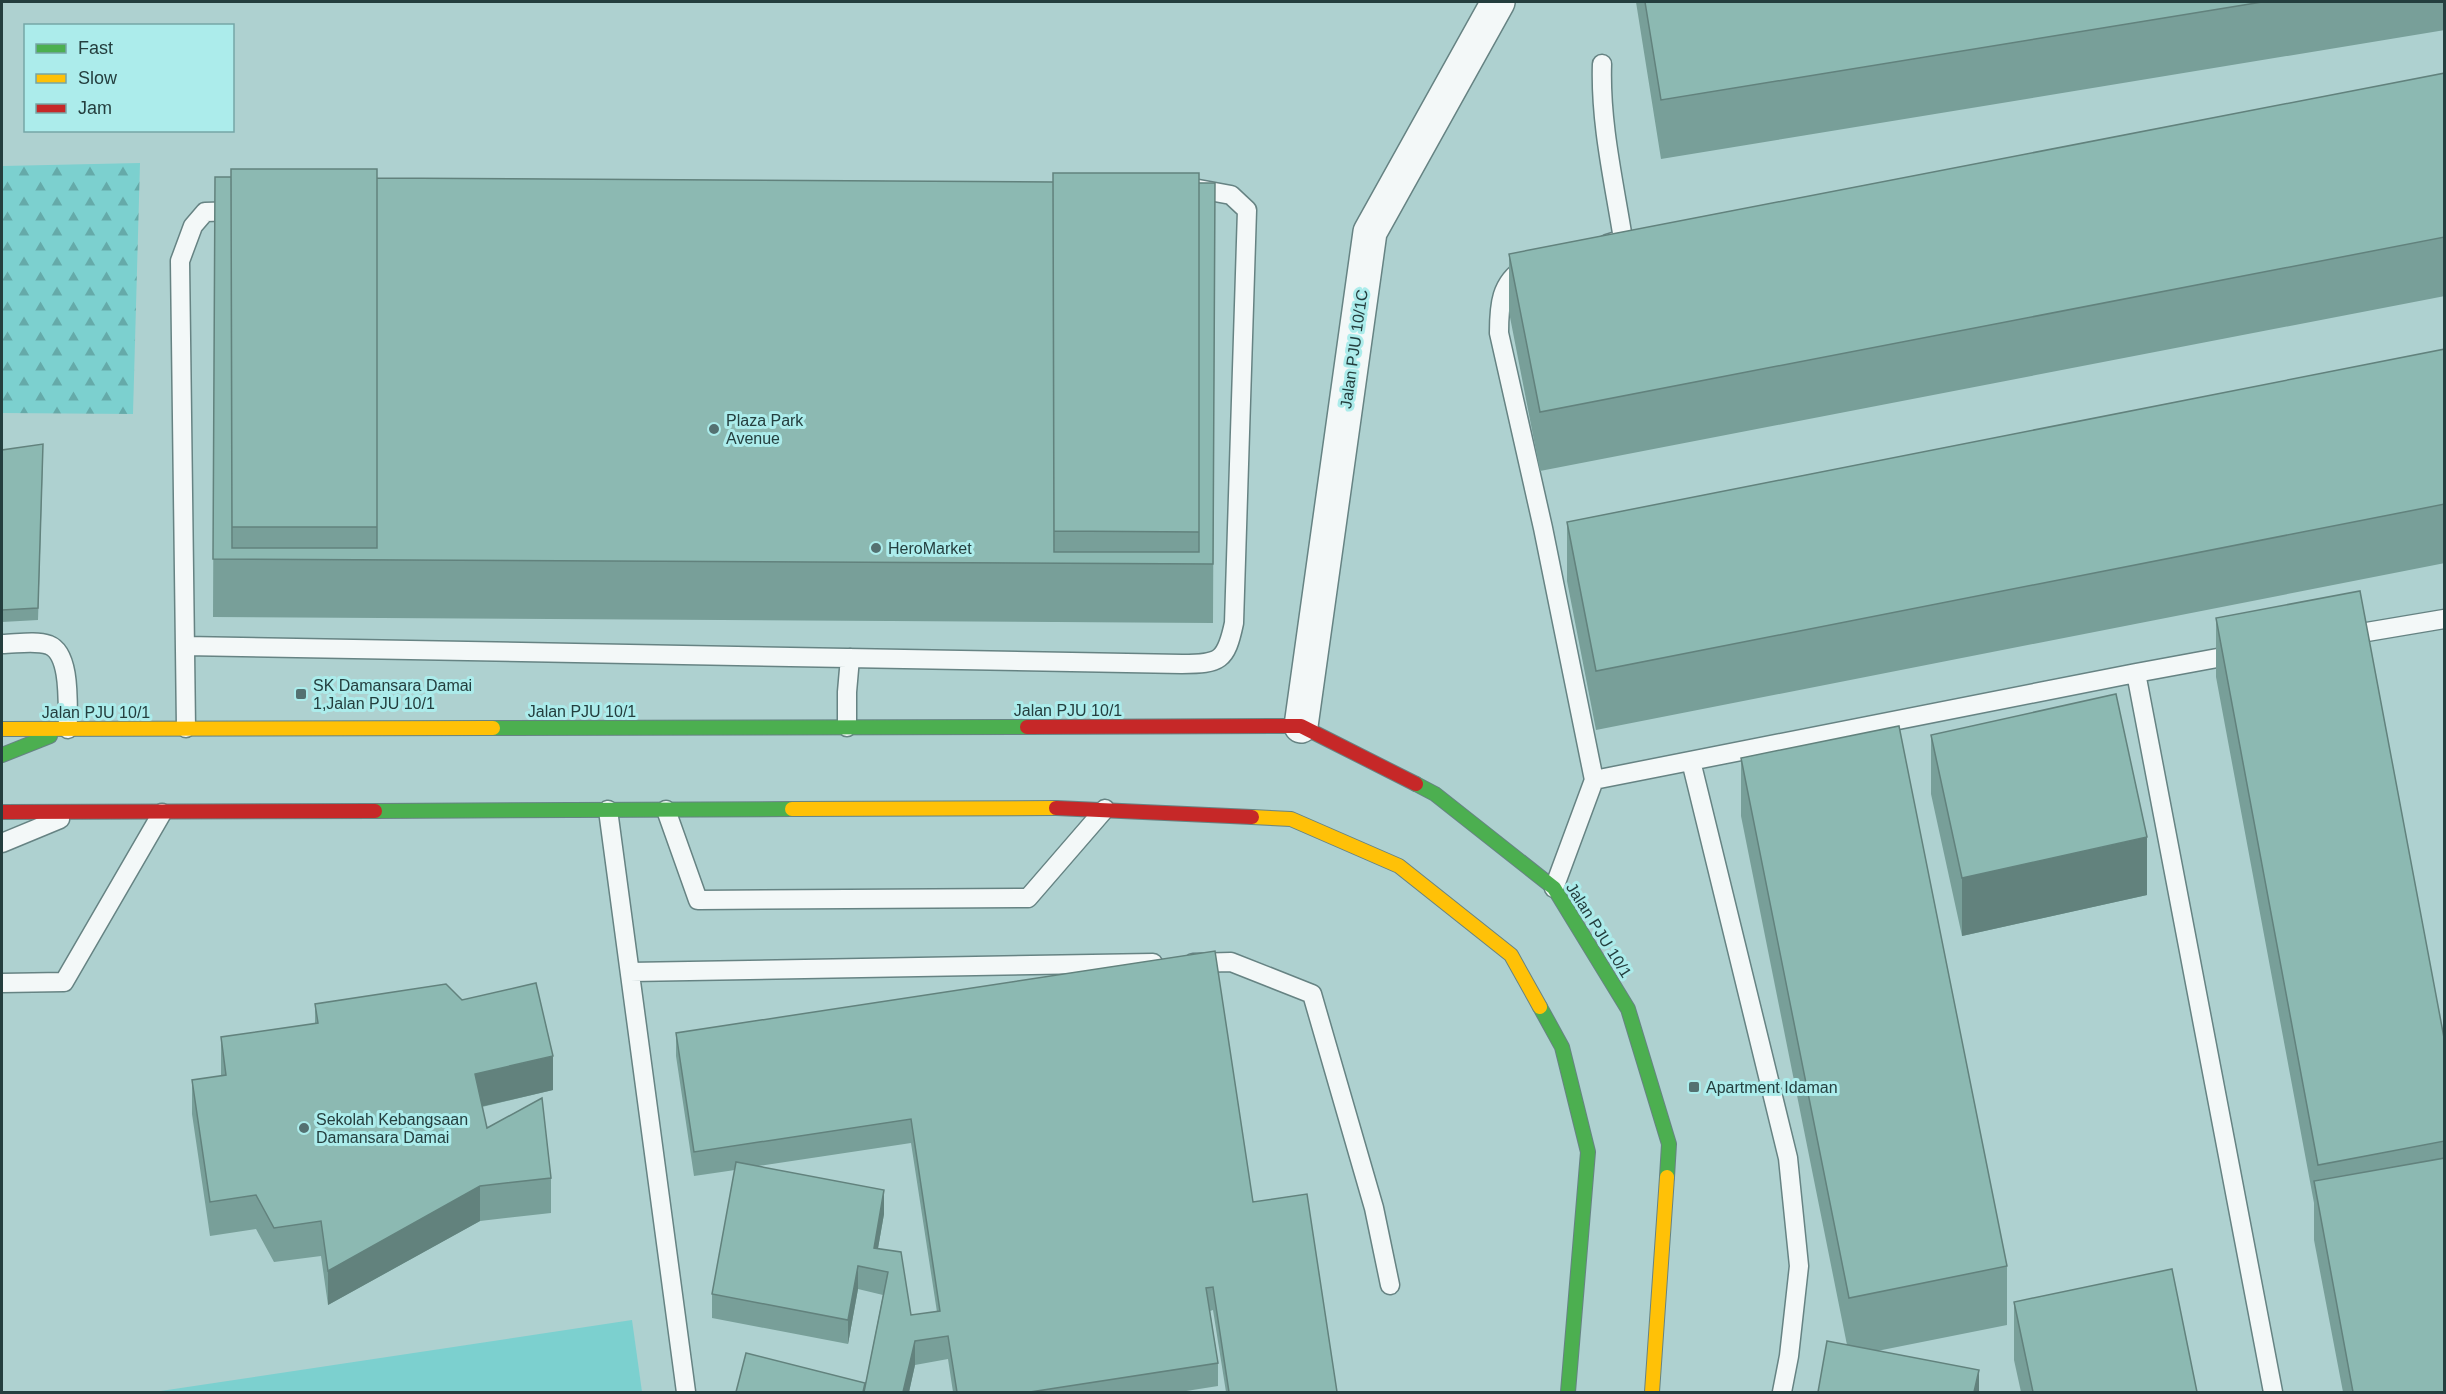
<svg xmlns="http://www.w3.org/2000/svg" width="2446" height="1394" viewBox="0 0 2446 1394" font-family="Helvetica,sans-serif">
<style>
.green{fill:#7cd0cf}
.forest{fill:url(#forest-firs)}
.lines{fill:none;stroke-linecap:round;stroke-linejoin:round}
.lane-casing{stroke:#668383;stroke-width:21}
.street-casing{stroke:#668383;stroke-width:36}
.fast-casing{stroke:#668383;stroke-width:16}
.slow-casing{stroke:#668383;stroke-width:16}
.jam-casing{stroke:#668383;stroke-width:16}
.lane{stroke:#f3f8f8;stroke-width:18}
.street{stroke:#f3f8f8;stroke-width:33}
.fast{stroke:#4caf50;stroke-width:14}
.slow{stroke:#ffc107;stroke-width:14}
.jam{stroke:#c62828;stroke-width:14}
.wall{fill:#789f99;fill-rule:evenodd}
.shaded-wall{fill:#62827d}
.building{fill:#8cb9b2;stroke:#62827d;stroke-width:1.5}
.poi-dot{fill:#547171;stroke:#aceceb;stroke-width:2}
.labels{text-anchor:middle;dominant-baseline:central;stroke-width:6;stroke-linejoin:round;paint-order:stroke}
.street-label{font-size:16px;fill:#243e3e;stroke:#aceceb}
.poi-label{font-size:16px;fill:#243e3e;stroke:#aceceb;text-anchor:start}
</style>
<defs>
<pattern id="forest-firs" width="22" height="20" patternUnits="userSpaceOnUse" patternTransform="scale(1.5)"><rect width="22" height="20" fill="#7cd0cf"/><path d="M5 1l3.5 6h-7zM16 11l3.5 6h-7z" fill="#65aaa9"/></pattern>
</defs>
<rect width="100%" height="100%" fill="#aed1d0"/>
<path class="green" d="M 632,1320 L 642,1392 L 154,1392 Z"/>
<path class="forest" d="M 140,163 L 133,414 L 2,413 L 2,166 Z"/>
<g class="lines">
<defs>
<path id="lane" d="M 1602,64 C 1600,123 1614,182 1623,239 L 1607,244
M 1526,267 C 1500,282 1499,306 1499,333 L 1543,528 L 1594,780 L 1554,888
M 2343,636 L 2444,619
M 2,644 C 16,644 35,640 49,645 C 72,654 67,708 68,729
M 185,646 L 1182,664 C 1220,664 1226,661 1234,623 L 1247,210 L 1231,195 L 1193,188
M 2136,673 L 2273,1392
M 847,727 L 847,692 L 850,658
M 186,728 L 180,261 L 193,226 L 205,212 L 238,211
M 1691,761 L 1788,1158 L 1799,1266 L 1789,1356 L 1782,1392
M 1594,780 L 2136,673 L 2239,654
M 608,810 L 686,1392
M 666,810 L 698,900 L 1028,898 L 1105,809
M 2,843 L 60,819
M 1193,963 L 1231,962 L 1312,994 L 1374,1208 L 1390,1285
M 630,972 L 1153,963
M 2,983 L 64,982 L 162,813"/>
<path id="street" d="M 1301,726 L 1370,232 L 1498,2"/>
<path id="fast" d="M 493,728 L 1027,727
M 2,755 L 50,736
M 1416,784 L 1435,794 L 1554,888 L 1628,1009 L 1669,1144 L 1667,1177
M 375,811 L 792,809
M 1540,1007 L 1562,1047 L 1588,1152 L 1568,1392"/>
<path id="slow" d="M 2,729 L 493,728
M 792,809 L 1056,808
M 1252,817 L 1291,819 L 1399,866 L 1511,955 L 1540,1007
M 1652,1392 L 1667,1177"/>
<path id="jam" d="M 1027,727 L 1301,726 L 1416,784
M 1056,808 L 1252,817
M 2,812 L 375,811"/>
</defs>
<use href="#lane" class="lane-casing"/>
<use href="#street" class="street-casing"/>
<use href="#fast" class="fast-casing"/>
<use href="#slow" class="slow-casing"/>
<use href="#jam" class="jam-casing"/>
<use href="#lane" class="lane"/>
<use href="#street" class="street"/>
<use href="#fast" class="fast"/>
<use href="#slow" class="slow"/>
<use href="#jam" class="jam"/>
</g>
<path class="wall" d="M 1636,2 L 2445,2 L 2445,30 L 1661,159 Z
M 2445,73 L 2445,296 L 1540,471 L 1509,312 L 1509,254 Z
M 215,177 L 1215,183 L 1213,623 L 213,617 Z
M 2445,349 L 2445,563 L 1596,730 L 1567,581 L 1567,522 Z
M 2,450 L 43,457 L 38,620 L 2,622 Z
M 2216,618 L 2445,1043 L 2445,1392 L 2343,1392 L 2314,1240 L 2314,1203 L 2216,677 Z
M 1931,735 L 2147,895 L 1962,936 L 1931,794 Z
M 1741,758 L 2007,1266 L 2007,1325 L 1877,1351 L 1979,1392 L 1847,1345 L 1741,816 Z
M 315,1004 L 553,1090 L 482,1107 L 487,1128 L 551,1178 L 551,1213 L 480,1221 L 328,1305 L 321,1256 L 274,1262 L 256,1229 L 210,1236 L 192,1114 L 192,1080 L 221,1076 L 221,1037 L 315,1024 Z
M 676,1033 L 1253,1202 L 1337,1392 L 1226,1392 L 1213,1310 L 1210,1311 L 1218,1363 L 1218,1386 L 1180,1392 L 953,1392 L 948,1359 L 915,1365 L 909,1392 L 736,1392 L 865,1387 L 883,1295 L 858,1289 L 848,1344 L 712,1318 L 712,1294 L 735,1170 L 694,1176 L 676,1056 ZM 911,1143 L 937,1312 L 911,1315 L 878,1248 L 884,1214 L 758,1166 Z
M 2014,1302 L 2197,1392 L 2021,1392 L 2014,1360 Z"/>
<path class="shaded-wall" d="M 2147,837 L 2147,895 L 1962,936 L 1962,878 Z
M 553,1056 L 553,1090 L 475,1108 L 475,1074 Z
M 480,1186 L 480,1221 L 328,1305 L 328,1271 Z
M 884,1190 L 884,1214 L 874,1271 L 874,1248 Z
M 858,1266 L 858,1289 L 848,1344 L 848,1320 Z
M 915,1341 L 915,1365 L 909,1392 L 903,1392 Z
M 1979,1370 L 1979,1392 L 1974,1392 Z"/>
<path class="building" d="M 1645,2 L 2262,2 L 1661,100 Z
M 2445,73 L 2445,237 L 1540,412 L 1509,254 Z
M 231,169 L 377,169 L 377,527 L 232,527 Z
M 1053,173 L 1199,173 L 1199,532 L 1054,531 Z
M 215,177 L 231,177 L 232,548 L 377,548 L 377,178 L 1053,182 L 1054,552 L 1199,552 L 1199,183 L 1215,183 L 1213,564 L 213,559 Z
M 2445,349 L 2445,504 L 1596,671 L 1567,522 Z
M 43,444 L 38,608 L 2,610 L 2,450 Z
M 2360,591 L 2445,1043 L 2445,1141 L 2318,1165 L 2216,618 Z
M 2116,694 L 2147,837 L 1962,878 L 1931,735 Z
M 1899,726 L 2007,1266 L 1849,1298 L 1741,758 Z
M 1215,951 L 1253,1202 L 1307,1194 L 1337,1392 L 1229,1392 L 1213,1287 L 1206,1288 L 1218,1363 L 1030,1392 L 957,1392 L 948,1336 L 915,1341 L 903,1392 L 864,1392 L 888,1272 L 858,1266 L 848,1320 L 712,1294 L 736,1162 L 884,1190 L 874,1248 L 901,1252 L 911,1315 L 940,1311 L 911,1119 L 694,1152 L 676,1033 Z
M 536,983 L 553,1056 L 475,1074 L 487,1128 L 542,1098 L 551,1178 L 480,1186 L 328,1271 L 321,1221 L 274,1228 L 256,1195 L 210,1202 L 192,1080 L 226,1075 L 221,1037 L 318,1023 L 315,1004 L 446,984 L 462,1000 Z
M 2445,1158 L 2445,1392 L 2353,1392 L 2314,1181 Z
M 2172,1269 L 2197,1392 L 2033,1392 L 2014,1302 Z
M 1827,1341 L 1979,1370 L 1974,1392 L 1818,1392 Z
M 746,1353 L 865,1383 L 863,1392 L 736,1392 Z"/>
<g class="poi-dot">
<circle cx="714" cy="429" r="6"/>
<circle cx="876" cy="548" r="6"/>
<rect x="295" y="688" width="12" height="12" rx="3"/>
<rect x="1688" y="1081" width="12" height="12" rx="3"/>
<circle cx="304" cy="1128" r="6"/>
</g>
<g class="labels">
<g class="street-label">
<text transform="translate(1354 349) rotate(-82)">Jalan PJU 10/1C</text>
<text x="1068" y="710">Jalan PJU 10/1</text>
<text x="582" y="711">Jalan PJU 10/1</text>
<text x="96" y="712">Jalan PJU 10/1</text>
<text transform="translate(1599 930) rotate(58)">Jalan PJU 10/1</text>
</g>
<g class="poi-label">
<text x="726" y="420">Plaza Park<tspan x="726" dy="18">Avenue</tspan></text>
<text x="888" y="548">HeroMarket</text>
<text x="313" y="685">SK Damansara Damai<tspan x="313" dy="18">1,Jalan PJU 10/1</tspan></text>
<text x="1706" y="1087">Apartment Idaman</text>
<text x="316" y="1119">Sekolah Kebangsaan<tspan x="316" dy="18">Damansara Damai</tspan></text>
</g>
</g>
<rect width="2446" height="1394" fill="none" stroke="#243e3e" stroke-width="6"/>
<rect x="24" y="24" width="210" height="108" fill="#aceceb" stroke="#76a6a6" stroke-width="1.5"/>
<rect x="36" y="44" width="30" height="9" fill="#4caf50" stroke="#76a6a6" stroke-width="1.5"/>
<text x="78" y="54" font-size="18" fill="#243e3e">Fast</text>
<rect x="36" y="74" width="30" height="9" fill="#ffc107" stroke="#76a6a6" stroke-width="1.5"/>
<text x="78" y="84" font-size="18" fill="#243e3e">Slow</text>
<rect x="36" y="104" width="30" height="9" fill="#c62828" stroke="#76a6a6" stroke-width="1.5"/>
<text x="78" y="114" font-size="18" fill="#243e3e">Jam</text>
</svg>
